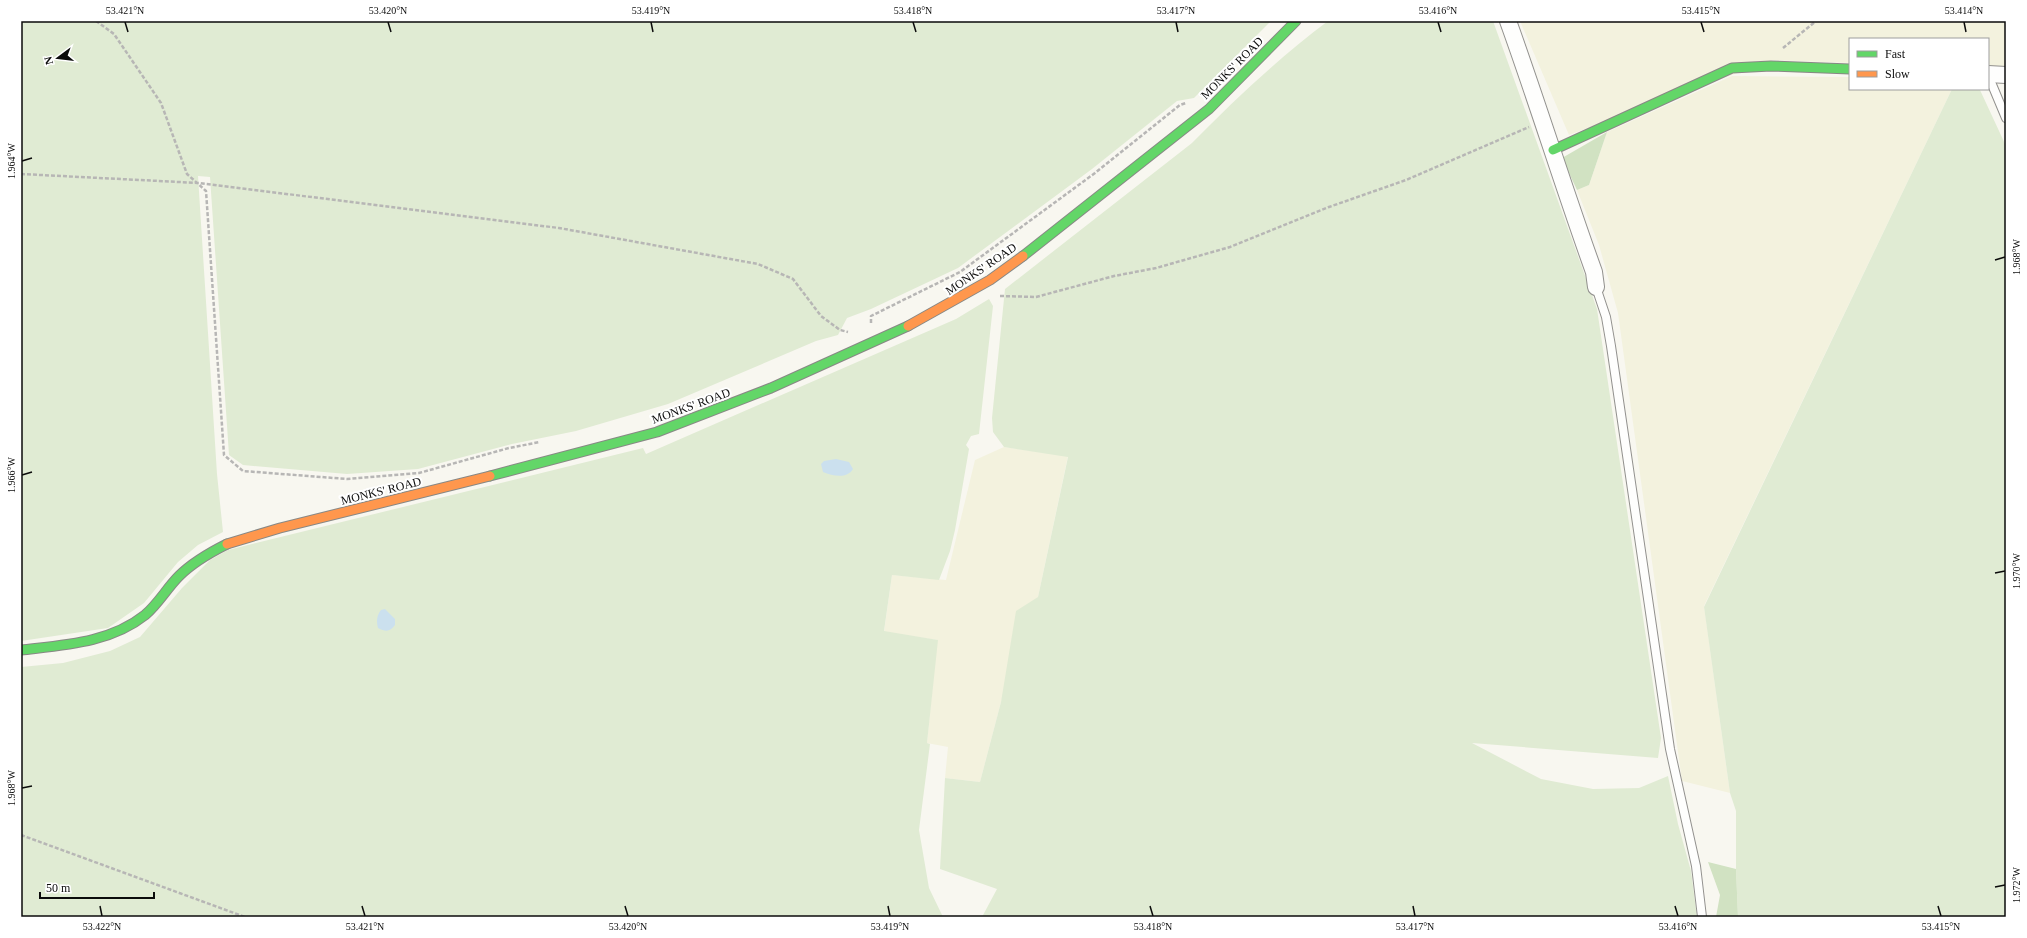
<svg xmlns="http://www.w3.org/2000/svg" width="2027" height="938" viewBox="0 0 2027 938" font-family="Georgia,serif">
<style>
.farmland{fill:#f3f2de}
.green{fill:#e0ebd3}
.forest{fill:#d1e2c2}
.water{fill:#cbe0ee}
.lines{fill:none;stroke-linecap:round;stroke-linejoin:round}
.lane-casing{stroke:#92918e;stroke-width:10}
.street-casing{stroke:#92918e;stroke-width:18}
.fast-casing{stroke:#888885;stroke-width:11}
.slow-casing{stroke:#888885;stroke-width:11}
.path{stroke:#b7b6b5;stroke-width:2.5;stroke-dasharray:4 2;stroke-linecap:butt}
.lane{stroke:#fefefd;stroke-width:8}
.street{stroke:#fefefd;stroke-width:16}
.fast{stroke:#63d668;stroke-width:9}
.slow{stroke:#ff974d;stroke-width:9}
.ticks{fill:none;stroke:#0b0b0b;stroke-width:1.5}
.labels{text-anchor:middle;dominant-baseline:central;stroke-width:4;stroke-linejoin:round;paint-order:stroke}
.street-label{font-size:12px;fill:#0b0b0b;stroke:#fff}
.neatline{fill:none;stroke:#0b0b0b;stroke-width:1.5}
.ticks-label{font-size:10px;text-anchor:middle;fill:#0b0b0b}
</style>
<rect width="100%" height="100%" fill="#f8f7f0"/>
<path class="farmland" d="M 1520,21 L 2006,21 L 2006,68 L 1988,67 L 1988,39 L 1850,39 L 1850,63 L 1773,60 L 1569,135 Z
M 1732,76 L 1850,77 L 1850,89 L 1952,89 L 1704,606 L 1730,793 L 1682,781 L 1618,313 L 1599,245 L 1577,190 L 1589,185 L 1607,132 Z
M 1004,447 L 1068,456 L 1038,597 L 1001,702 L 980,782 L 945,778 L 948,747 L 927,743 L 937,640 L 884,632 L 892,575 L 946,580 L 975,460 Z"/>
<path class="green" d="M 21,21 L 1271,21 L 1194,98 L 1177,101 L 1092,169 L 958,268 L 871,309 L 847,318 L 838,335 L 816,341 L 668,404 L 576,431 L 512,444 L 418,469 L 347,474 L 243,465 L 229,455 L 210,177 L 198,176 L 217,474 L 223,532 L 198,545 L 178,562 L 144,603 L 108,628 L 21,641 Z
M 1328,21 L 1493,21 L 1597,309 L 1661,738 L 1658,758 L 1472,743 L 1541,779 L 1593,789 L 1639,788 L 1668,776 L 1678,824 L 1691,871 L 1697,917 L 982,917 L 997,889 L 940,869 L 945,778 L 980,782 L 1001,702 L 1016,611 L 1038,597 L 1068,457 L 1004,447 L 993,432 L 992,418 L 1005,289 L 1192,143 C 1234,100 1280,57 1328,21 Z
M 1952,89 L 1980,90 L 2006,146 L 2006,917 L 1738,917 L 1736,869 L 1736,811 L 1730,793 L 1704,607 Z
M 989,299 L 993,306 L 979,434 L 971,436 L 966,445 L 969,449 L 955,530 L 950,551 L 939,580 L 892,575 L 884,631 L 938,640 L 927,743 L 930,744 L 919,830 L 929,888 L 943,917 L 21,917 L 21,667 L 63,663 L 110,651 L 140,637 L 182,588 L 210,560 L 228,550 L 643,448 L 646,454 L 956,319 Z"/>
<path class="forest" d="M 1607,132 L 1589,185 L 1577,190 L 1562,158 Z
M 1708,862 L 1736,869 L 1738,917 L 1716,917 L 1720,895 Z"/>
<path class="water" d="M 836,459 L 849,462 L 853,469 C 847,479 833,476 823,472 L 821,464 L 824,461 Z
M 385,609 L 395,619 L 395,625 C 390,632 386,632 378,628 C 376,621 377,615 381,610 Z"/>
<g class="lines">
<defs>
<path id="lane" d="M 1988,75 L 2006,118
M 1596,287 L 1606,317 L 1611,346 L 1670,749 L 1696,866 L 1702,917"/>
<path id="street" d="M 1508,21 C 1538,104 1564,189 1594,272 L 1596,287
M 1988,74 L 2006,75"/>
<path id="fast" d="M 1553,150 L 1732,68 L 1771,66 L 1850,69
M 1023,256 L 1209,109 L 1296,21
M 490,476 L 657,432 L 771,388 L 908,326
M 21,650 C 64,645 110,643 145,615 C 158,604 167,588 179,576 C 193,562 209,553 227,544"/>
<path id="slow" d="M 908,326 L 990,280 L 1023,256
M 227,544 L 280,528 L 490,476"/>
</defs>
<use href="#lane" class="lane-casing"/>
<use href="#street" class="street-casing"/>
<use href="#fast" class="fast-casing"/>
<use href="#slow" class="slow-casing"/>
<path class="path" d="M 96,21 L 114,34 L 161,103 L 187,174 L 206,191 L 224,455 L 243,471 L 347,479 L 419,473 L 509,448 L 540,442
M 1783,48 L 1816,21
M 21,174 L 199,183 L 559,228 L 758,264 L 793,279 L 821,316 L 840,330 L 848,332
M 1000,296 L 1036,297 L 1114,276 L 1156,268 L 1230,247 L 1329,207 L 1406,180 L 1529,127
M 871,323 L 871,316 L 960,272 L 1095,173 L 1180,105 L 1186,103
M 21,835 L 245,917"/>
<use href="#lane" class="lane"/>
<use href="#street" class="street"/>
<use href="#fast" class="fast"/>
<use href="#slow" class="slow"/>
</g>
<path class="ticks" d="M 125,22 L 128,32M 388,22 L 391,32M 651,22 L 653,32M 913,22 L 916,32M 1176,22 L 1178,32M 1438,22 L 1441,32M 1701,22 L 1704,32M 1964,22 L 1966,32M 22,161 L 32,158M 1995,260 L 2005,257M 22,475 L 32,472M 1995,573 L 2005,571M 22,788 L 32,786M 1995,887 L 2005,885M 100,906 L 102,916M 362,906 L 365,916M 625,906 L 628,916M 888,906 L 890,916M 1150,906 L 1153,916M 1413,906 L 1415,916M 1675,906 L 1678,916M 1938,906 L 1941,916"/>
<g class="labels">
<g class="street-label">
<text transform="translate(1232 68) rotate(-45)">MONKS' ROAD</text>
<text transform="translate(981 269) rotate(-34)">MONKS' ROAD</text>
<text transform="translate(691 406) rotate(-20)">MONKS' ROAD</text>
<text transform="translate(381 491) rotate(-14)">MONKS' ROAD</text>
</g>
</g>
<rect width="2027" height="938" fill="none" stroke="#ffffff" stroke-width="44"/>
<rect x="1849" y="38" width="140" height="52" fill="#ffffff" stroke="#9d9d9d"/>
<rect x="1857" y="51" width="20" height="6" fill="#63d668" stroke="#9d9d9d"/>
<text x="1885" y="58" font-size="12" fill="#0b0b0b">Fast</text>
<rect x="1857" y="71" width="20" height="6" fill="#ff974d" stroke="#9d9d9d"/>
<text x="1885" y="78" font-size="12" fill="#0b0b0b">Slow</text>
<g transform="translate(58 58) rotate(255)" stroke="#ffffff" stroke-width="3" paint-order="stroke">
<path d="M0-3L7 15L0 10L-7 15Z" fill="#0b0b0b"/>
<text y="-6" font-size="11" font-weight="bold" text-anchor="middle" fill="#0b0b0b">N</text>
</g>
<path d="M40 892v6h114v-6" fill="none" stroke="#0b0b0b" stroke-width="2"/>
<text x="46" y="892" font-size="12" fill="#0b0b0b" stroke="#ffffff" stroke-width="3" paint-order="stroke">50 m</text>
<rect x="22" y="22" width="1983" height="894" class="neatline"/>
<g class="ticks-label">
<text x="125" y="14">53.421°N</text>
<text x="388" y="14">53.420°N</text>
<text x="651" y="14">53.419°N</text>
<text x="913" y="14">53.418°N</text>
<text x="1176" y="14">53.417°N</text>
<text x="1438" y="14">53.416°N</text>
<text x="1701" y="14">53.415°N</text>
<text x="1964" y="14">53.414°N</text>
<text transform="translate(11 161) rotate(-90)" y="4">1.964°W</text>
<text transform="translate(2016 257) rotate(-90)" y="4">1.968°W</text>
<text transform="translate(11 475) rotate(-90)" y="4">1.966°W</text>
<text transform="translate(2016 571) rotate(-90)" y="4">1.970°W</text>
<text transform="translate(11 788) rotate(-90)" y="4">1.968°W</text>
<text transform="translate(2016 885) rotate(-90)" y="4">1.972°W</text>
<text x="102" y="930">53.422°N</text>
<text x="365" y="930">53.421°N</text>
<text x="628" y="930">53.420°N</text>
<text x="890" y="930">53.419°N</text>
<text x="1153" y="930">53.418°N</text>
<text x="1415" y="930">53.417°N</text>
<text x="1678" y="930">53.416°N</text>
<text x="1941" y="930">53.415°N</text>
</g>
</svg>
